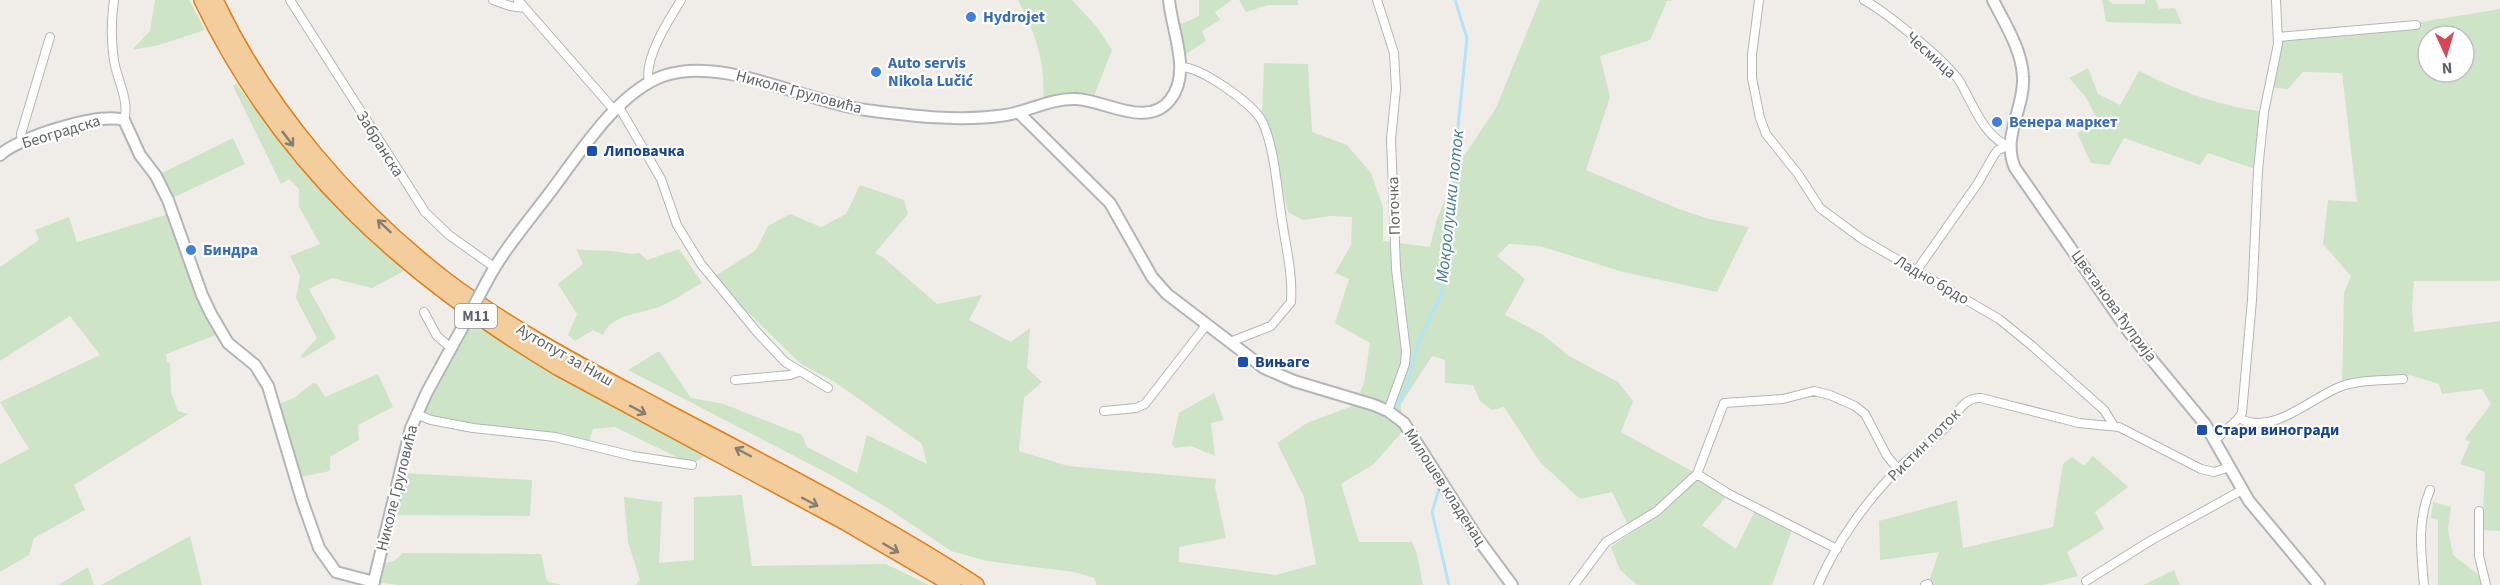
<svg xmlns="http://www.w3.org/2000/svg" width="2500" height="585" viewBox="0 0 2500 585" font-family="'Source Sans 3',sans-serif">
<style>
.green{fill:#cde4c7;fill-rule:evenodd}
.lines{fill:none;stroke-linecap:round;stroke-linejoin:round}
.stream{stroke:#b1e5f7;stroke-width:3}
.street-casing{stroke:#b3b6b8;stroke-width:10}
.secondary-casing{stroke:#b2b6b9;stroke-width:14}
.highway-casing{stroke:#e07e17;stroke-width:18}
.street{stroke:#fff;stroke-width:8}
.secondary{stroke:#fff;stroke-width:10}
.highway{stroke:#f3cd9c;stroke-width:15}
.secondary-bridge-casing{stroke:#b2b6b9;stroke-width:14;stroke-linecap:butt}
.secondary-bridge{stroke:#fff;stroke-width:10}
.oneway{stroke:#847e74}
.shop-dot{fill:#3f7fe0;stroke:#fff;stroke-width:2}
.transit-dot{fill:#1a4fb4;stroke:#fff;stroke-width:2}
.labels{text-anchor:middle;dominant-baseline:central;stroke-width:4.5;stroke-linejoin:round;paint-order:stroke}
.shield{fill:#fff;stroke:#8f9294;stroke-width:1.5}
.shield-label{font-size:15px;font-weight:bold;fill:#5f6466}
.shop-label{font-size:16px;font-weight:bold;fill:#366cbe;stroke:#fff;text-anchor:start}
.street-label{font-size:16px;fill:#5f6466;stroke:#fff}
.transit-label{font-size:16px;font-weight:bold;fill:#164399;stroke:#fff;text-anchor:start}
.water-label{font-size:18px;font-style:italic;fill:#477c97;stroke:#fff}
</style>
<rect width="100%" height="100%" fill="#f0ede8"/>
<path class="green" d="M 155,0 L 189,0 L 205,30 L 159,45 L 132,50 L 150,31 Z
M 1018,0 L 1072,0 L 1097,27 L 1112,50 L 1092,101 L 1043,103 C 1046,64 1036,34 1018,0 Z
M 1199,0 L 1232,0 L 1215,12 L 1220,20 L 1202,31 L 1206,41 L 1186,54 L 1179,25 L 1199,16 Z
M 1239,0 L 1298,0 L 1298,5 L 1268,5 L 1246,12 Z
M 1540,0 L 1674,0 L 1667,1 L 1650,40 L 1600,56 L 1610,97 L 1586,170 L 1679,209 L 1709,219 L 1749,227 L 1717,292 L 1623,272 L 1540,246 L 1509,244 L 1497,256 L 1525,279 L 1505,315 L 1542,334 L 1569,356 L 1618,382 L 1633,401 L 1621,432 L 1697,474 L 1672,499 L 1629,527 L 1612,492 L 1580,499 L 1540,462 L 1504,407 L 1492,410 L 1480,401 L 1473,385 L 1445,383 L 1445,360 L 1432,356 L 1401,404 L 1401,433 L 1374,464 L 1341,484 L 1359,542 L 1412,542 L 1417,554 L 1423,585 L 1097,585 L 1094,578 L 1075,572 L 987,561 L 951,551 L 889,509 L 831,475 L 628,370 L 659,351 L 691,398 L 724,404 L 802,435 L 807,447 L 857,473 L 867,435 L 927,464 L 922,444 L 835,382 L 801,364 L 734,299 L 717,275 L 756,250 L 768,226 L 790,214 L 821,227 L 846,214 L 860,185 L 904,200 L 908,214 L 875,253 L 884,258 L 937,304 L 982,295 L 969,320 L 1011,342 L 1030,328 L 1027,368 L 1042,382 L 1024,398 L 1019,451 L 1068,466 L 1216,479 L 1215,487 L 1226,538 L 1179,547 L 1179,562 L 1276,575 L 1316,564 L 1304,497 L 1277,443 L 1307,423 L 1355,405 L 1364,383 L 1370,343 L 1335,323 L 1349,279 L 1335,273 L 1351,245 L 1352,217 L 1330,216 L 1303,220 L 1288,212 L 1262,111 L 1264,63 L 1308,64 L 1312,132 L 1347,145 L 1371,173 L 1383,207 L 1383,241 L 1430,247 L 1437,219 L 1460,162 L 1496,108 Z
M 2102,0 L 2108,0 L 2113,4 L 2145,4 L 2145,0 L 2156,0 L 2159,9 L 2175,8 L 2182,24 L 2106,22 Z
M 2500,9 L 2500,281 L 2414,281 L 2412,308 L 2414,332 L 2500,321 L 2500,531 L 2482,530 L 2485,472 L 2460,464 L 2470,442 L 2465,439 L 2491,404 L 2482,389 L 2442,394 L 2439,384 L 2410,375 L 2403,379 L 2342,386 L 2344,293 L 2351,276 L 2323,244 L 2328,200 L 2357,202 L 2342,73 L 2303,72 L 2288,89 L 2268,87 L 2278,37 L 2397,26 ZM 2428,36 L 2464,36 L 2464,72 L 2428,72 Z
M 2088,68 L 2098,94 L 2120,105 L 2139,71 C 2181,92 2217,105 2264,112 L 2258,170 L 2208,153 L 2200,165 L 2124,138 L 2109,165 L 2091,163 L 2077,133 L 2099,122 L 2085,96 L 2069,78 Z
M 236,84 L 321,191 L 404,271 L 372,288 L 332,278 L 309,289 L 336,338 L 304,358 L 300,357 L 317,338 L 296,298 L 300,276 L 290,256 L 320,244 L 299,207 L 299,189 L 289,179 L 281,184 L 233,86 Z
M 233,138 L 245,164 L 168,200 L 156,176 Z
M 172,213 L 221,333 L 166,354 L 167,362 L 170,363 L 171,392 L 178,411 L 188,414 L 74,485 L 85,510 L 34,538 L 29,555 L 0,572 L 0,464 L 29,449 L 0,402 L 100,355 L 70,316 L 0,361 L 0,267 L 39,240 L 35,230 L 69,217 L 77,242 Z
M 576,249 C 588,251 599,250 611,251 C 621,252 629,255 640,253 L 647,260 L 679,249 L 702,283 C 687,291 671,303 656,308 C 638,314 611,315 603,335 L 593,330 L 575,341 L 568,335 L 577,314 L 558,284 L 583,264 Z
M 482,329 L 595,397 L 707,455 L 691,464 L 615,427 L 593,429 L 588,445 L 416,414 L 461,330 Z
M 378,374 L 393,407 L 358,425 L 359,440 L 330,457 L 330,471 L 295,478 L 278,404 L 294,398 L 313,383 L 317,384 L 325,397 Z
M 1214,393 L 1224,420 L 1211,423 L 1215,456 L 1191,446 L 1175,448 L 1172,444 L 1179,413 Z
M 2093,456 L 2128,487 L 2095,512 L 2104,529 L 2067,552 L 2078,576 L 2044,585 L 1925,585 L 1928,584 L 1939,552 L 1880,560 L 1879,521 L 1957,500 L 1963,548 L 2053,527 L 2063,464 L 2072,457 L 2084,466 Z
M 400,473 L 532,480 L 530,516 L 389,515 Z
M 1696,478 L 1726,497 L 1702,525 L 1736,549 L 1757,507 L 1793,527 L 1772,585 L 1637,585 L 1620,570 L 1611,547 L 1660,513 Z
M 742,495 L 752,566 L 886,564 L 929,585 L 635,585 L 640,580 L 628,542 L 624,497 L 662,502 L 659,563 L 694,560 L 694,497 Z
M 2433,502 L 2451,507 L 2448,529 L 2453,555 L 2484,579 L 2486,585 L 2438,585 L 2438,520 L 2431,518 Z
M 190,536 L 202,585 L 101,585 Z
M 403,553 L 541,554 L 547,581 L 561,585 L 399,585 L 374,582 L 378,565 L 394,561 Z
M 88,567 L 94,585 L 58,585 Z
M 2174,570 L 2180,585 L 2144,585 Z"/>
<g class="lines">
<path class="stream" d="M 1397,406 L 1407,386 L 1419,341 L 1441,295 L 1453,205 L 1456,147 L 1467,38 L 1455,0
M 1439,489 L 1432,512 L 1449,585"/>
<defs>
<path id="street" d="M 114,0 C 111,20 111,40 114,61 C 117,79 130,102 124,120
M 290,0 L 425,212 L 449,235 L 494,267
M 493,0 L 510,6 L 525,8
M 518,0 L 615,111
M 1377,0 L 1394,53 L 1396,89 L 1391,139 L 1396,269 L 1406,351 L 1405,364 L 1388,411
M 1759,0 L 1752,55 L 1752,78 L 1760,118 L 1766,134 L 1798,174 L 1820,208 L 1862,239 L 1999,319 L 2031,345 L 2104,410 L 2114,426
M 1864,0 C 1886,12 1948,62 1960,82 C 1972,102 1985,140 2010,146
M 2278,37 L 2416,25
M 1180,67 C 1200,66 1252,103 1262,121 C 1275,148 1277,191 1282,220 C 1286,247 1293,275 1291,302 L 1271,326 L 1230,342
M 649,82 C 643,60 669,19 681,0
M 619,107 L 661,179 L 677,225 L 701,264 L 756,331 L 785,362 L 828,388
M 22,142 L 21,134 L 50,37
M 1917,270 L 1978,183 L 1994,155 L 1998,150 L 2008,146
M 424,312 L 437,336 L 451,348
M 735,380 L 790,375 L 798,372
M 1104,411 L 1136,408 L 1145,404 L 1207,324
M 416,414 L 431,420 L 473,428 L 555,437 L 633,456 L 692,465
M 2239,418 C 2273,437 2311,397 2342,386 C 2361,380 2383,380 2403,379
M 2215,440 L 2237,420 L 2242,413 L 2252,300 L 2258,170 L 2264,112 L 2278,44 L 2276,0
M 1697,474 L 1729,494 L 1837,549
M 2479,511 L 2479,556 L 2486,585
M 2086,581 L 2150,541 L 2242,490
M 1574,585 L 1606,542 L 1657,511 L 1697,474 L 1724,403 L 1783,399 L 1814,391 L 1830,395 L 1855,406 L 1865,414 L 1887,456 L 1898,469
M 1818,585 C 1836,543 1867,500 1899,468 C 1913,454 1930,443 1944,429 C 1956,417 1962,397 1981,398 L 2079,423 L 2119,427 L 2201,469 L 2214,472 L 2230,467
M 1925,585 L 1928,584
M 2424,585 C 2421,552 2417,521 2430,490"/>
<path id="secondary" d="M 1993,0 C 2005,24 2022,50 2023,77 C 2025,108 2001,137 2015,168 L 2129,332 L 2205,424 L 2249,501 L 2319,585
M 1018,112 L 1110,203 L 1152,277 L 1167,294 L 1264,368 L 1294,381 L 1374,405 L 1388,411 L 1404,423 L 1478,539 L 1512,585
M 0,155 C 19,137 99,112 124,120 L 140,155 L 156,176 L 168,200 L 202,295 L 211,314 L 228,343 L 255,365 L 268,386 L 302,500 L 319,548 L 336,572 L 374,582
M 486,283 C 502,252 526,224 548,195 C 578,156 616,93 663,76 C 723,55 805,102 866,110 C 912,116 960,122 1006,115 C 1030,111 1051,98 1076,99 C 1105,100 1147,129 1170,100 C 1192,73 1172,32 1169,0
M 373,585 L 411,428 L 427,392 L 461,330"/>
<path id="highway" d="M 202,0 C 280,164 406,277 559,368 L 845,522 L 953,585
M 215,0 C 266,108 350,206 444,279 C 511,330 589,370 663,410 C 769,466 876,520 976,585"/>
</defs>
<use href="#street" class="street-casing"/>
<use href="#secondary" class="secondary-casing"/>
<use href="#highway" class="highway-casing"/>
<use href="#street" class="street"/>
<use href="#secondary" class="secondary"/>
<use href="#highway" class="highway"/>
<defs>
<path id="secondary-bridge" d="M 461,330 L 486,283"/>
</defs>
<use href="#secondary-bridge" class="secondary-bridge-casing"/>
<use href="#secondary-bridge" class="secondary-bridge"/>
</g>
<defs><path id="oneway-shaft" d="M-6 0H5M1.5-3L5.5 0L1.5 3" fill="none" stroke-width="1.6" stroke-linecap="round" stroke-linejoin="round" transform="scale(1.5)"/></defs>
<g class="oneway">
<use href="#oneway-shaft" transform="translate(288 139) rotate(53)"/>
<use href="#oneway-shaft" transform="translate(384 226) rotate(-137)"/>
<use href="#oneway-shaft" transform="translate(638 410) rotate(28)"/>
<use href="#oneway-shaft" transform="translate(743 452) rotate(-152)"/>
<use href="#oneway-shaft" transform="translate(810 502) rotate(28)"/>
<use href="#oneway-shaft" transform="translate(891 548) rotate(30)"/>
</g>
<g class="shop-dot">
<circle cx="971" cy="17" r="6"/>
<circle cx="876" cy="72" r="6"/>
<circle cx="1997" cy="122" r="6"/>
<circle cx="191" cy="250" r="6"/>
</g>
<g class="transit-dot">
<rect x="586" y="145" width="12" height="12" rx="3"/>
<rect x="1237" y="356" width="12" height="12" rx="3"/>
<rect x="2196" y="424" width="12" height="12" rx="3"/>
</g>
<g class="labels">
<rect class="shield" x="455" y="304" width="42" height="24" rx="4.5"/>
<g class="shield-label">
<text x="476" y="316">M11</text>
</g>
<g class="shop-label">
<text x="983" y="17">Hydrojet</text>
<text x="888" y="63">Auto servis<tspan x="888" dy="18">Nikola Lučić</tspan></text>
<text x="2009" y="122">Венера маркет</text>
<text x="203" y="250">Биндра</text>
</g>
<g class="street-label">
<text transform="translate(1931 55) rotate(42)">Чесмица</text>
<text transform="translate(799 92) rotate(15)">Николе Груловића</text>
<text transform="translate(61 132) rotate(-17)">Београдска</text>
<text transform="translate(380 144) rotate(58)">Забранска</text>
<text transform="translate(1394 206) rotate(-92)">Поточка</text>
<text transform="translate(1932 280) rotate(30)">Ладно брдо</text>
<text transform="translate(2114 306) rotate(54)">Цветанова ћуприја</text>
<text transform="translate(565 355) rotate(30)">Аутопут за Ниш</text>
<text transform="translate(1924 445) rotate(-45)">Ристин поток</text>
<text transform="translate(1445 487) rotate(57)">Милошев кладенац</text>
<text transform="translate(397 488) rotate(-76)">Николе Груловића</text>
</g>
<g class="transit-label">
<text x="604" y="151">Липовачка</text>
<text x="1255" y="362">Вињаге</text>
<text x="2214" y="430">Стари виногради</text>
</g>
<g class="water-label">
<text transform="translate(1450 206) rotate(-84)">Мокролушки поток</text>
</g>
</g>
<g transform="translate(2446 54) rotate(176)"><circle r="28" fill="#ffffff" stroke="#bfc1c2" stroke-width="1.5"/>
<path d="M0-4.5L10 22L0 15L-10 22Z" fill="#d94554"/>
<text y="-9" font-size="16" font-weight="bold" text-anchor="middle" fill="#5f6466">N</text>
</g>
</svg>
